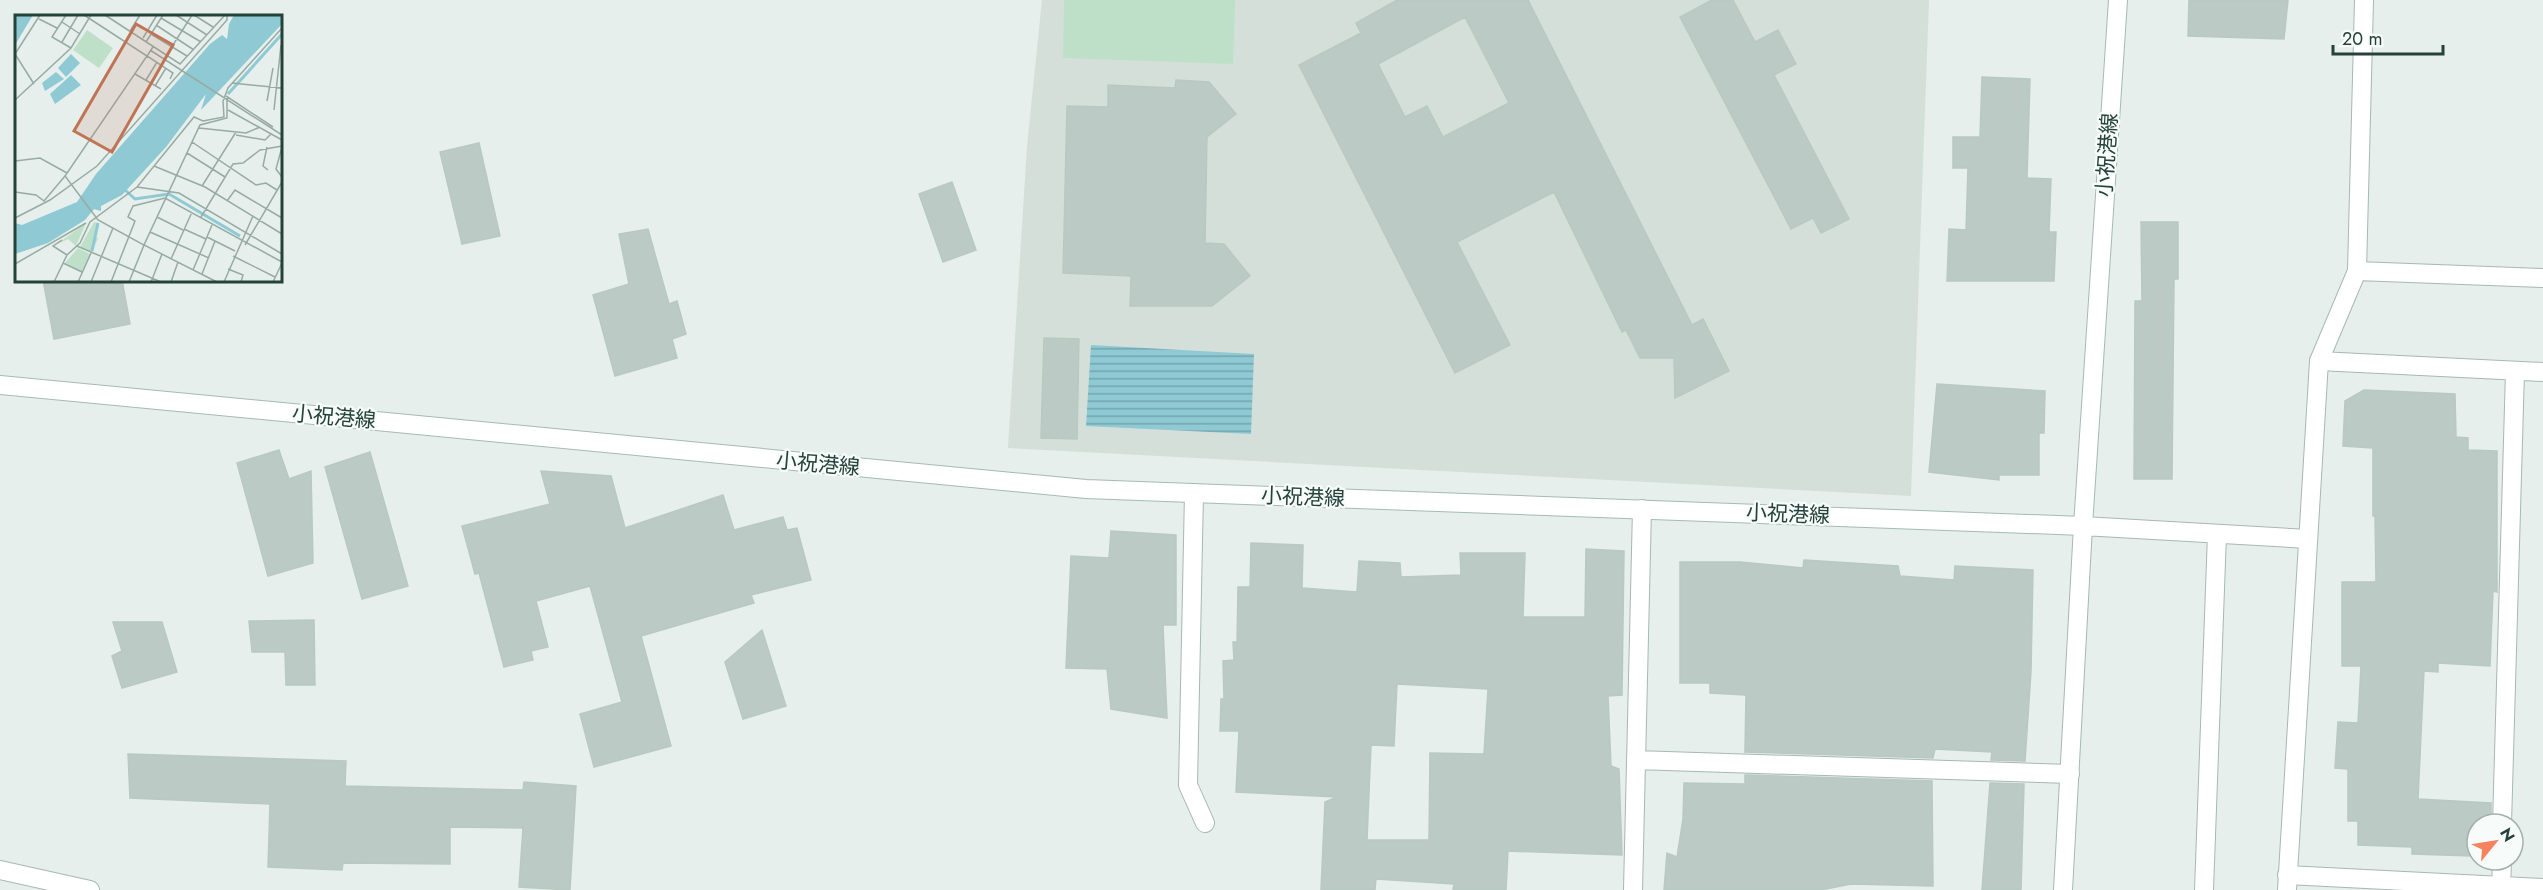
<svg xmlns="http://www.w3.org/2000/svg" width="2543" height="890" viewBox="0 0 2543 890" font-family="Jost,'Noto Sans JP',sans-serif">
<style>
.built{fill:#d4dfda}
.grass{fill:#bfe0c8}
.water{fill:url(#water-rules)}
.building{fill:#bbcac4;stroke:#b8c9c2;stroke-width:1.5;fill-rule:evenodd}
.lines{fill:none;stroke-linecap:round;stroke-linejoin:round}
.minor-casing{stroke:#a8b8b2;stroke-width:20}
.tertiary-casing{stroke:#a8b8b2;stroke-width:20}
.secondary-casing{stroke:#a4bbb3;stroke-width:20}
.minor{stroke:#fff;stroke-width:18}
.tertiary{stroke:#fff;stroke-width:18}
.secondary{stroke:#fff;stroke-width:18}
.labels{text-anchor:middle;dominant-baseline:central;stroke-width:4.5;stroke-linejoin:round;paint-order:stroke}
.street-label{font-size:21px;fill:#24423a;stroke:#f7fbf9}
.inset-river{fill:none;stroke:#8ec9d4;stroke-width:3}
.inset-road{fill:none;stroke:#98aaa4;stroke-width:1.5}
.view{fill:#c07456;fill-opacity:0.15;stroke:#c07456;stroke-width:3}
.inset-edge{fill:none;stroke:#24423a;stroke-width:3}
</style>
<defs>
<pattern id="water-rules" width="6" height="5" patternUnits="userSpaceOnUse" patternTransform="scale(1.5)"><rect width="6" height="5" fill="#8ec9d4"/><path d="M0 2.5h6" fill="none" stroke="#74a5ad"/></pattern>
</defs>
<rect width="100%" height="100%" fill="#e6efeb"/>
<path class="built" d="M 1042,0 L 1929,0 L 1911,496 L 1008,448 L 1027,146 Z"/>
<path class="grass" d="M 1064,0 L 1235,0 L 1233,64 L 1063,58 Z"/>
<path class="water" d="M 1091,345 L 1254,354 L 1251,434 L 1086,426 Z"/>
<path class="building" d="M 1397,0 L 1528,0 L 1692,325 L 1703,319 L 1729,371 L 1675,398 L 1674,358 L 1640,358 L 1626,330 L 1622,332 L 1554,192 L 1457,242 L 1510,345 L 1455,373 L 1299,65 L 1361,33 L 1356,23 ZM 1465,17 L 1509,103 L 1443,137 L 1427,106 L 1405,117 L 1378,64 Z
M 1712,0 L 1733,0 L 1755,42 L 1778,30 L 1796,64 L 1774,75 L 1849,219 L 1821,233 L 1813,218 L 1791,229 L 1680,17 Z
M 2189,0 L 2288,0 L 2284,39 L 2188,36 Z
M 1982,77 L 2030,79 L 2027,178 L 2051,179 L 2049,232 L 2056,232 L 2054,281 L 1947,281 L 1949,229 L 1966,230 L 1968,168 L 1953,168 L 1953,137 L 1980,137 Z
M 1176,80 L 1209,82 L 1236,114 L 1207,137 L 1205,243 L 1224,244 L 1250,276 L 1212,306 L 1130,306 L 1131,276 L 1063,273 L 1067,106 L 1108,107 L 1108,85 L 1175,88 Z
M 479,143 L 500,236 L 462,244 L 440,152 Z
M 952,182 L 976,250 L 943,262 L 919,194 Z
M 2141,222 L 2178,222 L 2178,279 L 2174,279 L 2172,479 L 2134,479 L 2135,301 L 2142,301 Z
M 648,229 L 669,304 L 677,301 L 686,334 L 672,339 L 677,358 L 615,376 L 593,295 L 629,284 L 619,234 Z
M 43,280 L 122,280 L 130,324 L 54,339 Z
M 1044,338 L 1079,339 L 1077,439 L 1041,438 Z
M 1937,384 L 2045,391 L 2044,433 L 2039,433 L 2039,475 L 1999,475 L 1999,480 L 1929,472 Z
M 2364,390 L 2455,394 L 2456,437 L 2468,438 L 2468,450 L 2497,451 L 2497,592 L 2493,591 L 2490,666 L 2438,663 L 2438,672 L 2424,671 L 2418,799 L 2491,803 L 2491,824 L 2477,824 L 2477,851 L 2472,856 L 2412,854 L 2412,847 L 2358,845 L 2358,821 L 2348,821 L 2348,769 L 2335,768 L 2338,722 L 2358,723 L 2361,666 L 2342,666 L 2342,582 L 2376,582 L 2375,516 L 2373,516 L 2373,448 L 2343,446 L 2345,401 Z
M 279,450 L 289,479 L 311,471 L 313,563 L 268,576 L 237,463 Z
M 370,452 L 408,586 L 362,599 L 325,467 Z
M 541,471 L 611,476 L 625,528 L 723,495 L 734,530 L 783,517 L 787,530 L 797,528 L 811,580 L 751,595 L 754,603 L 641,636 L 671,746 L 594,767 L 580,714 L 622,702 L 590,586 L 536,601 L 548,647 L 531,651 L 533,660 L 504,667 L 479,573 L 475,574 L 462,526 L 550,504 Z
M 1111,531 L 1176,535 L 1176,625 L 1163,625 L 1167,718 L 1111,709 L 1107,669 L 1066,668 L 1071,556 L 1109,558 Z
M 1251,543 L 1303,545 L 1302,588 L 1357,592 L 1359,561 L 1400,563 L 1401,577 L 1461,575 L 1460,553 L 1525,553 L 1523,617 L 1585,617 L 1586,549 L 1624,551 L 1622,695 L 1608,696 L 1611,766 L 1619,769 L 1622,855 L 1508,851 L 1506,890 L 1453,890 L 1454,884 L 1376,879 L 1375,890 L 1321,890 L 1325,802 L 1337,797 L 1236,792 L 1239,731 L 1220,731 L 1221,699 L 1224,699 L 1223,661 L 1234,660 L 1233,642 L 1237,642 L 1238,587 L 1250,587 ZM 1397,684 L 1488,689 L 1484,754 L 1430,753 L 1429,840 L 1367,840 L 1371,745 L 1394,746 Z
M 1804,560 L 1898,566 L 1900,576 L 1954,580 L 1955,566 L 2033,570 L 2031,671 L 2025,761 L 1991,760 L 1992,752 L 1935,749 L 1933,758 L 1745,752 L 1746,695 L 1710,693 L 1710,683 L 1680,683 L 1680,562 L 1740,562 L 1803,568 Z
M 314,620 L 315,685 L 286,685 L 285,652 L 252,652 L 249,621 Z
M 113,622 L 162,622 L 177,672 L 122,688 L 112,656 L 122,651 Z
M 762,630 L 786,706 L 743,719 L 725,662 Z
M 128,754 L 346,761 L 345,786 L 523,790 L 524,782 L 576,786 L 570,890 L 519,887 L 523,828 L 450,827 L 450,864 L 343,863 L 342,870 L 268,867 L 270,804 L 130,798 Z
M 1745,775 L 1932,781 L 1933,886 L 1851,884 L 1821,890 L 1664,890 L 1667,853 L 1677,857 L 1683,819 L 1684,783 L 1745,784 Z
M 1990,783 L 2024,784 L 2021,890 L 1982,890 Z"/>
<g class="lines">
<defs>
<path id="minor" d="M 2319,361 L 2543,372
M 1194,493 L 1188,785 L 1205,823
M 1636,760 L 2070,774
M 2502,824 L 2515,371
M 0,870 L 90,890
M 2287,875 L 2543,888
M 1633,890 L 1642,509
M 2501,890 L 2502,860"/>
<path id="tertiary" d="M 2357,271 L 2543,278
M 2063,890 L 2083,526 L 2308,539
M 2204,890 L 2217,534
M 2287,890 L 2319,361 L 2357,271 L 2364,0"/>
<path id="secondary" d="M 0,385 L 1086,489 L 2083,526 L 2118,0"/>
</defs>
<use href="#minor" class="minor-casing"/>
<use href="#tertiary" class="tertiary-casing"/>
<use href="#secondary" class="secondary-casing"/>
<use href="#minor" class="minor"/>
<use href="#tertiary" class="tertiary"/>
<use href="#secondary" class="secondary"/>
</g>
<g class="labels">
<g class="street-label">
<text transform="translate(2107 155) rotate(-86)">小祝港線</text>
<text transform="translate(334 417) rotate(5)">小祝港線</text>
<text transform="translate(818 464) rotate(5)">小祝港線</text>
<text transform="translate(1303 497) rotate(2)">小祝港線</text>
<text transform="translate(1788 514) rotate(2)">小祝港線</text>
</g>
</g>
<g transform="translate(15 15)">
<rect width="267" height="267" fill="#e6efeb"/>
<path d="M 72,15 L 98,33 L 84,53 L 58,35 ZM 63,233 L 75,239 L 67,257 L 50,248 Z" fill="#bfe0c8"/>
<path d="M 79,207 L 83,208 L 79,221 L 83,223 L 77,237 L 65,232 ZM 71,208 L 61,231 L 53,224 L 39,231 Z" fill="#bfe0c8"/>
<path d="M 0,0 L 18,0 L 0,30 ZM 219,0 L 267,0 L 267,9 L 186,95 L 191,79 L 151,132 L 107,180 L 86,191 L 86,196 L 79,194 L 70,205 L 33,228 L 0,239 L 0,208 L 7,210 L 62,187 L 81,159 L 195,29 L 207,20 L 212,24 L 214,9 ZM 56,39 L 65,48 L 51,62 L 43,53 ZM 41,57 L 49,64 L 30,76 L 27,68 ZM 56,60 L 66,70 L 40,89 L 35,79 Z" fill="#8ec9d4"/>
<path class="inset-river" d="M 213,79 L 267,19M 110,175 L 120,184 L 154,179 L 225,221M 77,236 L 83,208"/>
<path class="inset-road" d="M 51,0 L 37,22 L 56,33M 69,0 L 132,41 L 50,161 L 83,205 L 129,230 L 114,267M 90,0 L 165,49 L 210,0M 161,0 L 192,20M 179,0 L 198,12M 146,3 L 186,27M 24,4 L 42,13M 47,7 L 65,19M 141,10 L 179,35M 115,16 L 125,0M 136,19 L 172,41M 128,23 L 142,0M 47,27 L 63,0M 131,27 L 148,0M 138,32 L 132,41 L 158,58 L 155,64M 135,35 L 166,55M 0,39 L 25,0M 0,39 L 19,69M 151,41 L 177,0M 166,55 L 267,120M 120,59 L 146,74M 131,65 L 142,47M 217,68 L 267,73M 140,71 L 151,53M 211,81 L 258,112M 0,85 L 56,33 L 76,0M 252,86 L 258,53M 213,95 L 267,125M 259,95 L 266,30M 184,113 L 231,118 L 245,112M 221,120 L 250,125 L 256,119M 177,127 L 241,170 L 251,168 L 262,175M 252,132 L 248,151 L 253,155M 267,132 L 261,154 L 267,162M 172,138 L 210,162M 0,146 L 25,143 L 52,158M 139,151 L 190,172 L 267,219M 187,171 L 221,117M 122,172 L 164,178 L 267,239M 0,177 L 21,180 L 29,186 L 50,161M 212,186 L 220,175 L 267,203M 142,202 L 168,215M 186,202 L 218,149 L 228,148 L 245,135 L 267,131M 0,203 L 35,185 L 82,151 L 212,5 L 212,0M 169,214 L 191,224M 135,217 L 194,243M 192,222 L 220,236M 47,225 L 38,231 L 52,240M 230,230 L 267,167M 62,231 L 146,267M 218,241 L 260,262M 156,244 L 177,197M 48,248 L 67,257M 0,249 L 71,208M 213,254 L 228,260 L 226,267M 178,255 L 197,210M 187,259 L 200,226M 39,267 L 52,240 L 65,228 L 75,207 L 122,172 L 179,102 L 188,106 L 209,102 L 208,86 L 213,73 L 267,13M 63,267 L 76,238M 76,267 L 98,213M 96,267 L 120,206 L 113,202 L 118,191 L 150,183 L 267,247M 136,267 L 147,239M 156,267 L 163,247M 202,267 L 129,230 L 185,110 L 212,103 L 212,81M 209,267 L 238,201M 258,267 L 267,248"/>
<path class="view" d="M 121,9 L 158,30 L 97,137 L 59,116 Z"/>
<rect width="267" height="267" class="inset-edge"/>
</g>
<g transform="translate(2495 842) rotate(60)"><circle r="28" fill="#f7fbf9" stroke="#a3b1ad" stroke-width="1.5"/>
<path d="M0-4.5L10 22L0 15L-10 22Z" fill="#f4845f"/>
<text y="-9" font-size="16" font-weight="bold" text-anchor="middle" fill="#24423a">N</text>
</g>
<path d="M2333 45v9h110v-9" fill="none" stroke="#24423a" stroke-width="3"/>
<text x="2342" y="45" font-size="18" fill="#24423a" stroke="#f7fbf9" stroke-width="4.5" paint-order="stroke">20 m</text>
</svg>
